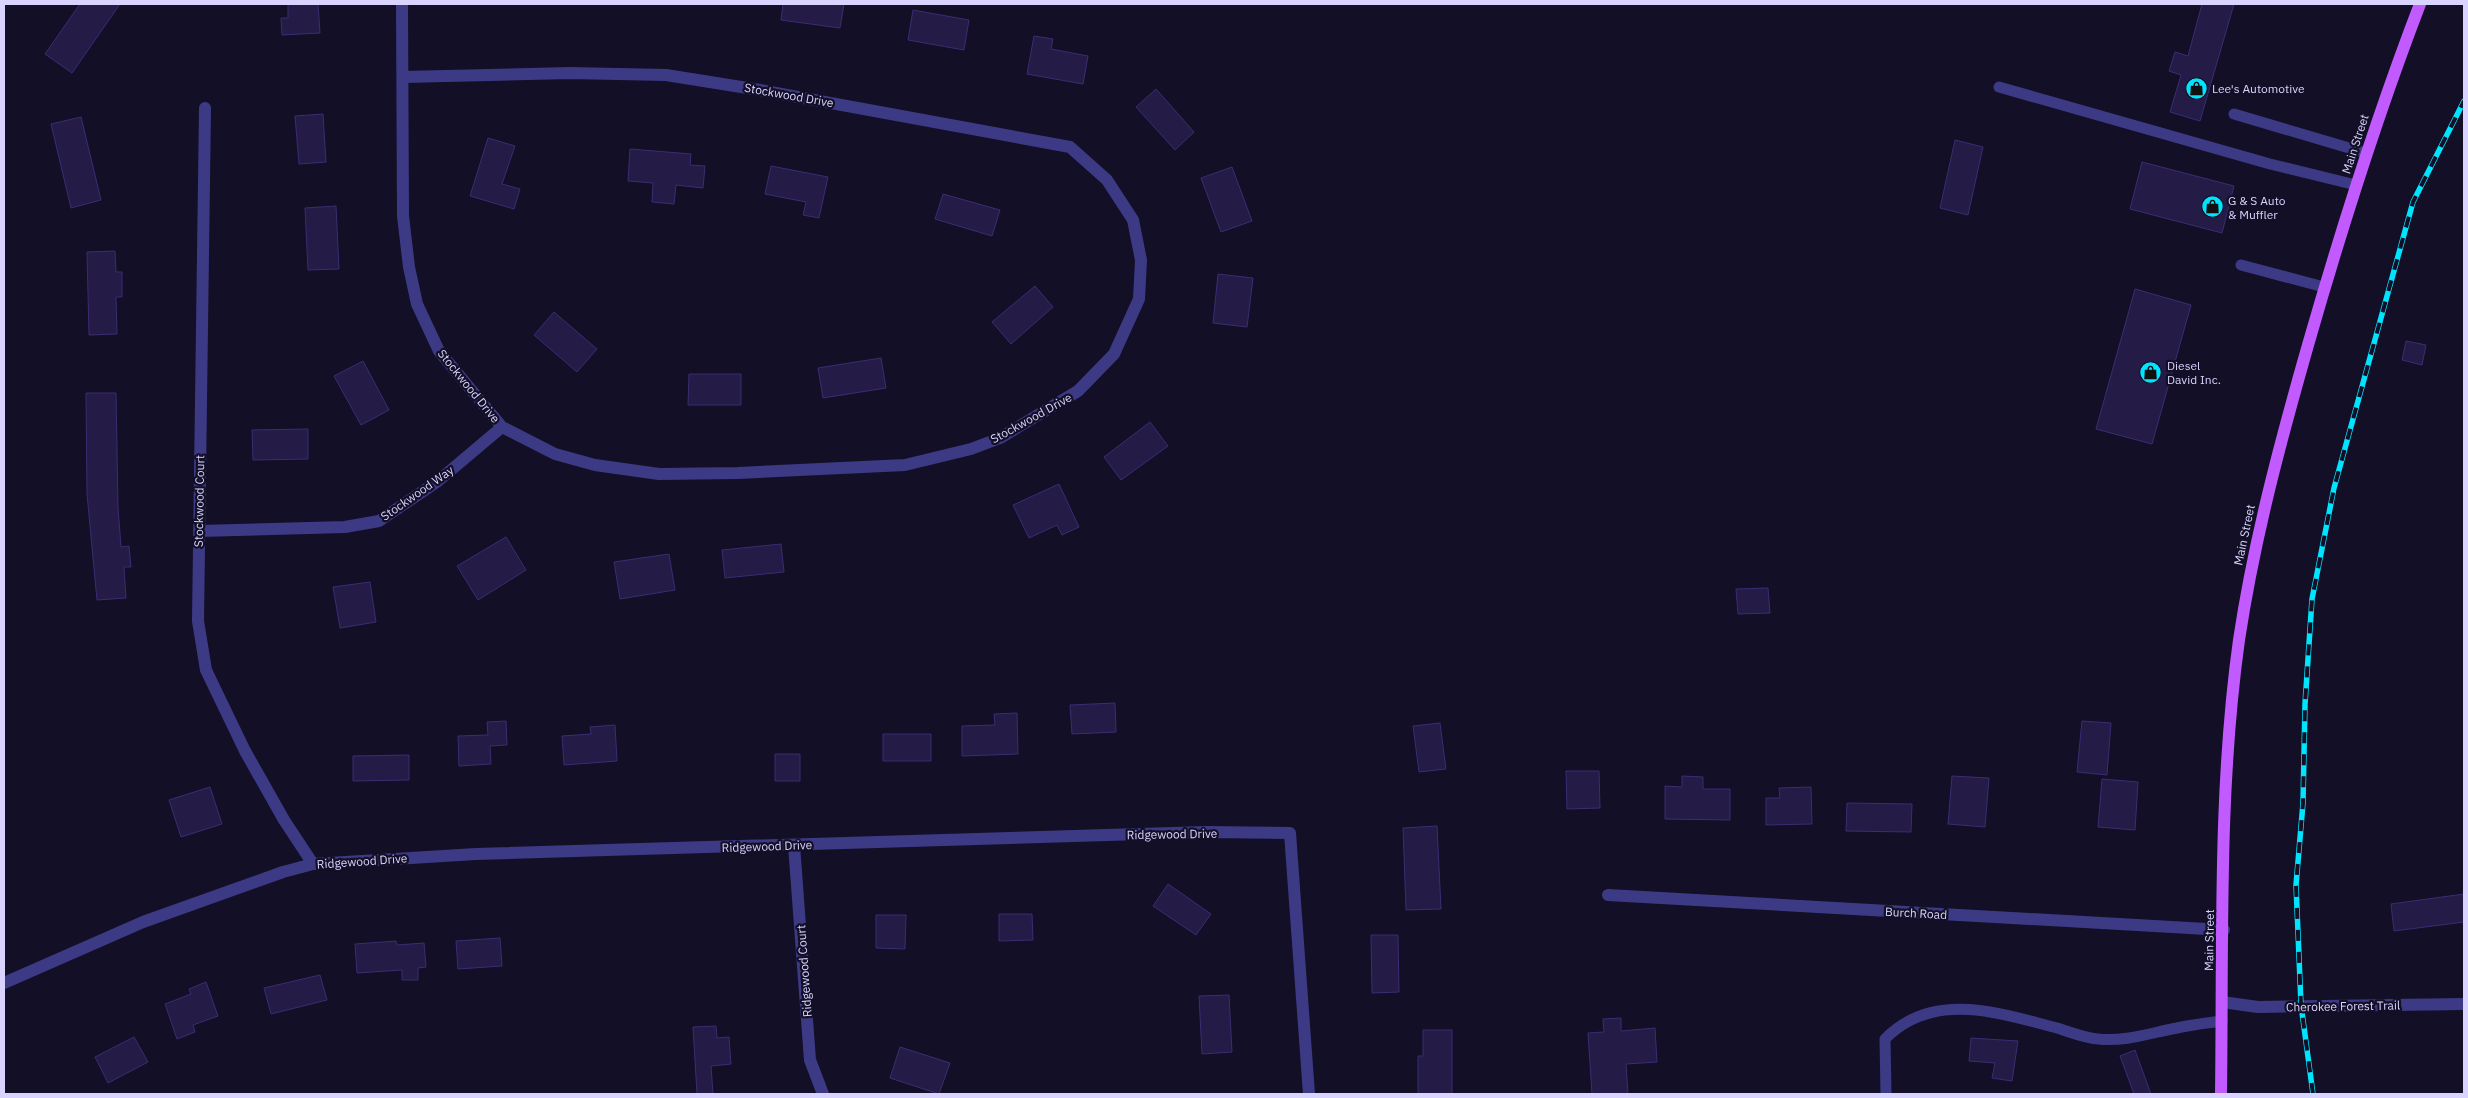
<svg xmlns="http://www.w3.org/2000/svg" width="2468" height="1098" viewBox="0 0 2468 1098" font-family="'IBM Plex Sans',sans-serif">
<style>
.building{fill:#241b47;stroke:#3b2d73}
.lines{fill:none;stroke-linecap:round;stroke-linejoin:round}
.lane{stroke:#3d3a85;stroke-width:11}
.street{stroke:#3d3a85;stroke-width:12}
.primary{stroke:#c25bff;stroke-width:12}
.rail-casing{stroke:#00e5ff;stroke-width:5.5}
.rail{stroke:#130f26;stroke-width:4;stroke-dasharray:11;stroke-linecap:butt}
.labels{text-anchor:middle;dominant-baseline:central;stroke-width:4.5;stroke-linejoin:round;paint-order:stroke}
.poi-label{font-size:12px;fill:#d9d4ff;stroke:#130f26;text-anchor:start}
.street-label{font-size:12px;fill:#d9d4ff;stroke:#130f26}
</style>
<rect width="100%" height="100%" fill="#130f26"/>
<path class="building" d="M 80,4 L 120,4 L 72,73 L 45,54 Z
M 288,4 L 318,4 L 320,33 L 282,35 L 281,18 L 288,18 Z
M 783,4 L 844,4 L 840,28 L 781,20 Z
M 2202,4 L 2234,4 L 2200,121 L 2170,112 L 2181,75 L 2169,71 L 2175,52 L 2188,56 Z
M 913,10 L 969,20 L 964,50 L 908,40 Z
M 1034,36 L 1053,39 L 1051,49 L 1088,56 L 1083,84 L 1027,74 Z
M 1156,89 L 1194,132 L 1175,150 L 1136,107 Z
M 323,114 L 326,162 L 299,164 L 295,116 Z
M 81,117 L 101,200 L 71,208 L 51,124 Z
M 488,138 L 515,146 L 502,184 L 520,189 L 514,209 L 470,196 Z
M 1955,140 L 1983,147 L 1968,215 L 1940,208 Z
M 630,149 L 691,154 L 690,165 L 705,166 L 703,188 L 676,185 L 674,204 L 652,202 L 653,183 L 628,181 Z
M 2142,162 L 2234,186 L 2222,233 L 2130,209 Z
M 771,166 L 828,177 L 819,218 L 803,215 L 806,202 L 765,194 Z
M 1232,167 L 1252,221 L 1221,232 L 1201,178 Z
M 943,194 L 1000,210 L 992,236 L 935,219 Z
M 336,206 L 339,269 L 308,270 L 305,208 Z
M 115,251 L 116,272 L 122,272 L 122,297 L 116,297 L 117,334 L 89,335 L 87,252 Z
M 1218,274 L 1253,278 L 1247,327 L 1213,323 Z
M 1035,286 L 1053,307 L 1011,344 L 992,322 Z
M 2135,289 L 2191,305 L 2152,444 L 2096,429 Z
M 554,312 L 597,349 L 577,372 L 534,335 Z
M 2406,341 L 2426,345 L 2422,365 L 2402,360 Z
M 881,358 L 886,388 L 823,398 L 818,368 Z
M 363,361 L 389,410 L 361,425 L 334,376 Z
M 689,374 L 741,374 L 741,405 L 688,405 Z
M 86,393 L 116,393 L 118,507 L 121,547 L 129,546 L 131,567 L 124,567 L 126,598 L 97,600 L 87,494 Z
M 1150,422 L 1168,446 L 1121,480 L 1104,457 Z
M 308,429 L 308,459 L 253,460 L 252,430 Z
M 1059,484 L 1079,527 L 1062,535 L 1057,525 L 1029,538 L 1013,505 Z
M 506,537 L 526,570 L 478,600 L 457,566 Z
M 781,544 L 784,572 L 725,578 L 722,550 Z
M 669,554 L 675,590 L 620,599 L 614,562 Z
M 370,582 L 376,622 L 340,628 L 333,587 Z
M 1768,588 L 1770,613 L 1738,614 L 1736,589 Z
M 1115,703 L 1116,732 L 1072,734 L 1070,705 Z
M 1017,713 L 1018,754 L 962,756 L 962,726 L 995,725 L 994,714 Z
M 506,721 L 507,745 L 490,746 L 491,764 L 459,766 L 458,736 L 488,735 L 487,722 Z
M 2082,721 L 2111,723 L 2107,775 L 2077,772 Z
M 1440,723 L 1446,769 L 1419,772 L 1413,726 Z
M 615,725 L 617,761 L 564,765 L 562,736 L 591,734 L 590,727 Z
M 883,734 L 931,734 L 931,761 L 883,761 Z
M 775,754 L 800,754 L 800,781 L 775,781 Z
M 409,755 L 409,780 L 353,781 L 353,756 Z
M 1566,771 L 1599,771 L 1600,808 L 1567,809 Z
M 1682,776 L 1703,777 L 1703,789 L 1730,789 L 1730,820 L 1665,819 L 1665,786 L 1682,787 Z
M 1952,776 L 1989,778 L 1985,827 L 1948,824 Z
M 2102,779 L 2138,782 L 2135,830 L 2098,827 Z
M 210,787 L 222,824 L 181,837 L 169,800 Z
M 1811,787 L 1812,824 L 1766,825 L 1766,798 L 1780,798 L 1779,788 Z
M 1847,803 L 1912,804 L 1911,832 L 1846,831 Z
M 1437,826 L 1441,909 L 1406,910 L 1403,828 Z
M 1168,884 L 1211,914 L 1196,935 L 1153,906 Z
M 2464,894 L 2464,922 L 2394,931 L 2391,904 Z
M 999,914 L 1032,914 L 1033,940 L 999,941 Z
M 876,915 L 906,915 L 905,949 L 876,948 Z
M 1371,935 L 1398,935 L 1399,992 L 1372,993 Z
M 500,938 L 502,966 L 458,969 L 456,941 Z
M 396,941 L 397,945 L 424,943 L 426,967 L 418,968 L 418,980 L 402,980 L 402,970 L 357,973 L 355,944 Z
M 320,975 L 327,1000 L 271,1014 L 264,988 Z
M 206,982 L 218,1016 L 193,1025 L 195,1032 L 177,1039 L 165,1004 L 191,994 L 189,989 Z
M 1229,995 L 1232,1052 L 1202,1054 L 1199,996 Z
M 1621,1018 L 1621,1031 L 1655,1028 L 1657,1062 L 1626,1064 L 1628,1094 L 1592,1094 L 1588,1033 L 1604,1032 L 1603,1019 Z
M 716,1026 L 717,1038 L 729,1037 L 731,1064 L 711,1066 L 713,1094 L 697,1094 L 693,1027 Z
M 1423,1030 L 1452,1030 L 1452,1094 L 1418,1094 L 1418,1056 L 1423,1056 Z
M 134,1037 L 148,1062 L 108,1083 L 95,1057 Z
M 1971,1038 L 2018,1041 L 2012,1081 L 1992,1078 L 1995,1063 L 1969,1061 Z
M 900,1047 L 950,1063 L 939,1094 L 890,1078 Z
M 2135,1050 L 2151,1094 L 2134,1094 L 2120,1056 Z"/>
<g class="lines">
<path class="lane" d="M 1999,87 L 2270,164 L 2356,185
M 2234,114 L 2366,153
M 2241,265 L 2324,287
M 1886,1094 L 1885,1039 C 1933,990 1999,1013 2057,1028 C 2070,1032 2084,1038 2098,1039 C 2125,1042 2150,1033 2177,1028 C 2191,1025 2207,1023 2222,1021"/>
<path class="street" d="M 402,4 L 403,216 L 409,267 L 417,304 L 439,351 L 502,427 L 555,454 L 595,465 L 659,474 L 738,473 L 905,465 L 971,449 L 1000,438 L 1078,391 L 1114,354 L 1139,299 L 1141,260 L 1133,220 L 1107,180 L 1070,147 L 760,90 L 666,75 L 570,73 L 404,77
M 205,108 L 198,621 L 206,670 L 245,751 L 284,820 L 313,864
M 199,531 L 345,527 L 379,521 L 438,481 L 502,427
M 794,845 L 810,1060 L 823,1094
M 1608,895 L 2224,930
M 4,983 L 143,922 L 283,872 L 313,864 L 476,854 L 1206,832 L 1290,833 L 1309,1094
M 2222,1002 L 2258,1007 L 2464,1004"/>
<path class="primary" d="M 2221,1094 C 2223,943 2218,790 2239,640 C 2254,540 2280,443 2308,345 C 2341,230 2377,116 2420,4"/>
<defs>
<path id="rail" d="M 2313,1094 L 2301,1005 L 2296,885 L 2303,803 L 2305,704 L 2312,599 L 2334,488 L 2413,202 L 2464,101"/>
</defs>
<use href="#rail" class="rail-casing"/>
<use href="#rail" class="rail"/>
</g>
<defs>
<symbol id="shop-disc" viewBox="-11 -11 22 22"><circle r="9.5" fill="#00e5ff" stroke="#130f26"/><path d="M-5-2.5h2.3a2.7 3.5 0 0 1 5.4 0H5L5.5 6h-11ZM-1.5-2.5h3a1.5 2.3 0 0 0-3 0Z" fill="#111"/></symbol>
</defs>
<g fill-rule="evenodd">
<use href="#shop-disc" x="2184" y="76" width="25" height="25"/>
<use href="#shop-disc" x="2200" y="194" width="25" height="25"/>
<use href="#shop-disc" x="2138" y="360" width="25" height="25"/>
</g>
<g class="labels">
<g class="poi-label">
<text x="2212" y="88">Lee's Automotive</text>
<text x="2228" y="200">G &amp; S Auto<tspan x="2228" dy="14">&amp; Muffler</tspan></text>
<text x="2167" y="365">Diesel<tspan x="2167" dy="14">David Inc.</tspan></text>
</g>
<g class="street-label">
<text transform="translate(789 95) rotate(10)">Stockwood Drive</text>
<text transform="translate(2355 144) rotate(-72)">Main Street</text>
<text transform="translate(469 386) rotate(51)">Stockwood Drive</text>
<text transform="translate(1031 418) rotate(-29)">Stockwood Drive</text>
<text transform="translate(417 493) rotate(-35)">Stockwood Way</text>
<text transform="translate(199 501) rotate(-89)">Stockwood Court</text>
<text transform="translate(2244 535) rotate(-78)">Main Street</text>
<text transform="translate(1172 834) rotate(-1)">Ridgewood Drive</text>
<text transform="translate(767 846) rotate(-2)">Ridgewood Drive</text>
<text transform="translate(362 861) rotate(-4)">Ridgewood Drive</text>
<text transform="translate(1916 913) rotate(3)">Burch Road</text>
<text transform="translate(2209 940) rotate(-89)">Main Street</text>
<text transform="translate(804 971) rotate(-94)">Ridgewood Court</text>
<text transform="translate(2343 1006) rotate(-1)">Cherokee Forest Trail</text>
</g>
</g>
<rect width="2468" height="1098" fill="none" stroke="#d9d4ff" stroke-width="10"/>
</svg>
